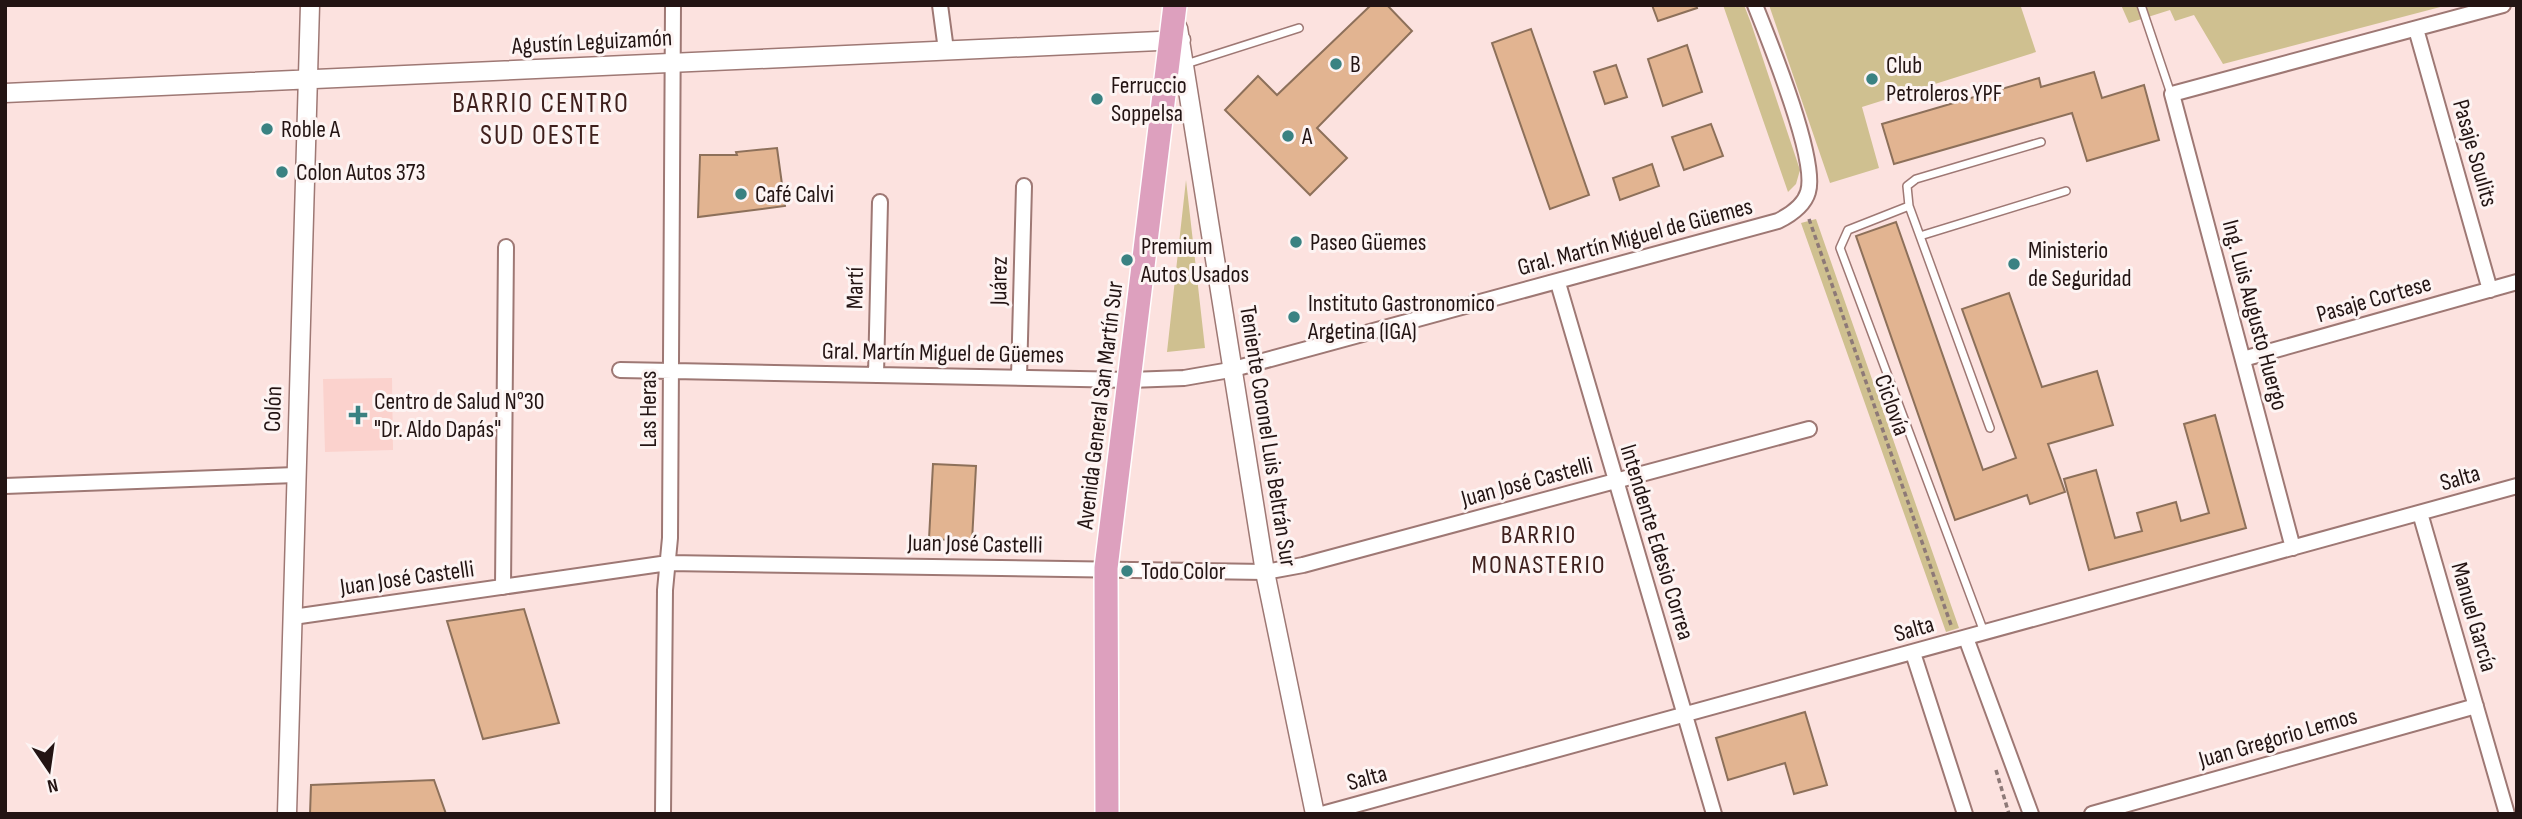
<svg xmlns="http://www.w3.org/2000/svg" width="2522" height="819" viewBox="0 0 2522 819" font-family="'Sofia Sans Condensed',sans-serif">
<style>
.built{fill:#fbd2cd}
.green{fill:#cfc090}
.building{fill:#e2b491;stroke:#8d705a;stroke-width:2}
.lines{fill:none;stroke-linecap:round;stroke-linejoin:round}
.service-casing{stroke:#9e7874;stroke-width:10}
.minor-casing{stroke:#9e7874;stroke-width:18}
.tertiary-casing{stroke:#9e7874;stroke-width:21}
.primary-casing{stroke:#fff;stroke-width:26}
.path{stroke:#8d7977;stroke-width:3.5;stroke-dasharray:5 3.5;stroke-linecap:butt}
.service{stroke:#fff;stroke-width:7}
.minor{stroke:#fff;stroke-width:14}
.tertiary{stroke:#fff;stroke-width:18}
.primary{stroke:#dda0be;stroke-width:23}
.poi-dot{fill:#3a8282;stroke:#fdf4f3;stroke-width:2.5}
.labels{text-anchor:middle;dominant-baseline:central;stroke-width:6;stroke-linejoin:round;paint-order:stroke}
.street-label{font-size:24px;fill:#231413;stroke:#fdf4f3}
.poi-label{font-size:24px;fill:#231413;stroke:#fdf4f3;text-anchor:start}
.neighbourhood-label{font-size:26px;letter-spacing:2px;fill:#3f201d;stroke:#fdf4f3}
.quarter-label{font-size:28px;letter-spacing:2px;fill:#3f201d;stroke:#fdf4f3}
</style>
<rect width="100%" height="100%" fill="#fce2df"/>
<path class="built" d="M 392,378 L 393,450 L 325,452 L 323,379 Z"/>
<path class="green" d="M 1723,5 L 1744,5 L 1751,23 L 1800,170 L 1796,184 L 1788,192 Z
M 1769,5 L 2024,5 L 2021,7 L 2036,52 L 1862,107 L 1879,168 L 1830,183 Z
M 2121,5 L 2448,5 L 2223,64 L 2194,15 L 2175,21 L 2170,10 L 2129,23 Z
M 1186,180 L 1205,348 L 1167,352 Z
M 1816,219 L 1959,628 L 1946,632 L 1801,223 Z"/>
<path class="building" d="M 1371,5 L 1387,5 L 1412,31 L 1317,128 L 1347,158 L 1310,195 L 1225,110 L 1258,76 L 1277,95 Z
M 1652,5 L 1696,5 L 1697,8 L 1658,21 Z
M 1531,29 L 1589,195 L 1550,209 L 1492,43 Z
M 1687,45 L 1702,92 L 1663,106 L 1648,59 Z
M 1616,65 L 1627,97 L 1605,104 L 1594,72 Z
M 2094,72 L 2102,98 L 2144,85 L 2159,140 L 2087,161 L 2072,113 L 1894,164 L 1882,124 L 2039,78 L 2041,87 Z
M 1711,124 L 1723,156 L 1684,170 L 1672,137 Z
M 777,148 L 785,206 L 698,217 L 700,155 L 737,155 L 736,152 Z
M 1652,164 L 1659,186 L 1620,200 L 1613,178 Z
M 1896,222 L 1983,470 L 2016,458 L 1962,309 L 2009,293 L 2042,387 L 2097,371 L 2113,425 L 2048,444 L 2065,492 L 2030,504 L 2027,495 L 1955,520 L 1856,236 Z
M 2215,415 L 2246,528 L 2089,570 L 2064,479 L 2096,470 L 2115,538 L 2142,531 L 2137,513 L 2176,502 L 2181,521 L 2209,513 L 2184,424 Z
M 933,464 L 976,466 L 972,541 L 929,539 Z
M 524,609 L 559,723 L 483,739 L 447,621 Z
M 1805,712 L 1827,785 L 1794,794 L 1785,763 L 1728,780 L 1716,738 Z
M 434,780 L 446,814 L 310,814 L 311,785 Z"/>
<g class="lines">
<defs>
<path id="service" d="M 2141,5 L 2171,94
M 1186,64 L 1299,28
M 1909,206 L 1848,230 L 1840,248 L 1984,632
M 1920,236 L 2066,191
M 1990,428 L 1909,206 L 1907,186 L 1916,179 L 2041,142"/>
<path id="minor" d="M 940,5 L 946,50
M 2416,29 L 2490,290
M 1558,283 L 1714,814
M 2243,359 L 2517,282
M 620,370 L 1130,380 L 1184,378 L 1230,370 L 1778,221 C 1790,215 1804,206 1808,192 C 1818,160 1769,40 1755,5
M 876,375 L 880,202
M 1019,377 L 1024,186
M 5,486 L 296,475
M 2420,513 L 2507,814
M 2293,548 L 2172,94 L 2503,5
M 503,587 L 506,247
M 293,617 L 668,563 L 1265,572 L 1303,565 L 1809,429
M 1966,638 L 2031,814
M 1913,653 L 1965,814
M 663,814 L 665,590 L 670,538 L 673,5
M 1322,814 L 2517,486
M 2092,814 L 2476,706"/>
<path id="tertiary" d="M 1178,28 L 1265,572 L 1315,814
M 5,93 L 1181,40
M 287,814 L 310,5"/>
<path id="primary" d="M 1107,814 L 1106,568 L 1175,5"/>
</defs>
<use href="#service" class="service-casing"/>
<use href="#minor" class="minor-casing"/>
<use href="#tertiary" class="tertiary-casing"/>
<use href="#primary" class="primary-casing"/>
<path class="path" d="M 1809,219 L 1951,625
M 1996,770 L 2009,814"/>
<use href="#service" class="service"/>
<use href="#minor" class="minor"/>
<use href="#tertiary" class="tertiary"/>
<use href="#primary" class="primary"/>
</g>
<g class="poi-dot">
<circle cx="1336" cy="64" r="7"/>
<circle cx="1872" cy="79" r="7"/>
<circle cx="1097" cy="99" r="7"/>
<circle cx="267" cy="129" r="7"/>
<circle cx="1288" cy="136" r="7"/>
<circle cx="282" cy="172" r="7"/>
<circle cx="741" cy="194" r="7"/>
<circle cx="1296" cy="242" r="7"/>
<circle cx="1127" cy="260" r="7"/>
<circle cx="2014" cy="264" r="7"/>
<circle cx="1294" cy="317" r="7"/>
<path d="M354.5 404.5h7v7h7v7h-7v7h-7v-7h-7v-7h7z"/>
<circle cx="1127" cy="571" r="7"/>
</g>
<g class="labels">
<g class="street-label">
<text transform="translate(592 42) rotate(-3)">Agustín Leguizamón</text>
<text transform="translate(2475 153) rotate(74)">Pasaje Soulits</text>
<text transform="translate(1635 237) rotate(-15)">Gral. Martín Miguel de Güemes</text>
<text transform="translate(999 281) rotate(-89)">Juárez</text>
<text transform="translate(855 288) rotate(-89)">Martí</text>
<text transform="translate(2374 299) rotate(-16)">Pasaje Cortese</text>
<text transform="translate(2255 315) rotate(75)">Ing. Luis Augusto Huergo</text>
<text transform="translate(943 353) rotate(1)">Gral. Martín Miguel de Güemes</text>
<text transform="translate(1100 405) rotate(-83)">Avenida General San Martín Sur</text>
<text transform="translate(1892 405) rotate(70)">Ciclovía</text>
<text transform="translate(273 409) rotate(-88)">Colón</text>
<text transform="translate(648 409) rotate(-90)">Las Heras</text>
<text transform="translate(1268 436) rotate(81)">Teniente Coronel Luis Beltrán Sur</text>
<text transform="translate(2460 478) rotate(-16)">Salta</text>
<text transform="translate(1527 482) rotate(-15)">Juan José Castelli</text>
<text transform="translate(1657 542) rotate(73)">Intendente Edesio Correa</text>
<text transform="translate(975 544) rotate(1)">Juan José Castelli</text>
<text transform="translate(407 578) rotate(-8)">Juan José Castelli</text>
<text transform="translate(2474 617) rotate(74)">Manuel García</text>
<text transform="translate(1914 629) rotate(-16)">Salta</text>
<text transform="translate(2278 738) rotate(-16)">Juan Gregorio Lemos</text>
<text transform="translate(1367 778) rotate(-15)">Salta</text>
</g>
<g class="poi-label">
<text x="1350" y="64">B</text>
<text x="1886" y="65">Club<tspan x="1886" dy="28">Petroleros YPF</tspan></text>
<text x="1111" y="85">Ferruccio<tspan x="1111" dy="28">Soppelsa</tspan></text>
<text x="281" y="129">Roble A</text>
<text x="1302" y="136">A</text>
<text x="296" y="172">Colon Autos 373</text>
<text x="755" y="194">Café Calvi</text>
<text x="1310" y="242">Paseo Güemes</text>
<text x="1141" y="246">Premium<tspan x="1141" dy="28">Autos Usados</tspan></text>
<text x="2028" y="250">Ministerio<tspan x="2028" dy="28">de Seguridad</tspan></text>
<text x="1308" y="303">Instituto Gastronomico<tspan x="1308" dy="28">Argetina (IGA)</tspan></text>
<text x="374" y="401">Centro de Salud N°30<tspan x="374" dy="28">"Dr. Aldo Dapás"</tspan></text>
<text x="1141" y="571">Todo Color</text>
</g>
<g class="neighbourhood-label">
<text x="1539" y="535">BARRIO<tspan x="1539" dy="30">MONASTERIO</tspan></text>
</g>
<g class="quarter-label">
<text x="541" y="103">BARRIO CENTRO<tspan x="541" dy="32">SUD OESTE</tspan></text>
</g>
</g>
<rect width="2522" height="819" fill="none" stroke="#231413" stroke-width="14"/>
<g transform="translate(49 770) rotate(167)" stroke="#fdf4f3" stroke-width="5" paint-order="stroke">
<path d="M0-5L12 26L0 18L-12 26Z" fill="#231413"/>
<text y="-10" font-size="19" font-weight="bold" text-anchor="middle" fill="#231413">N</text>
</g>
</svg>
